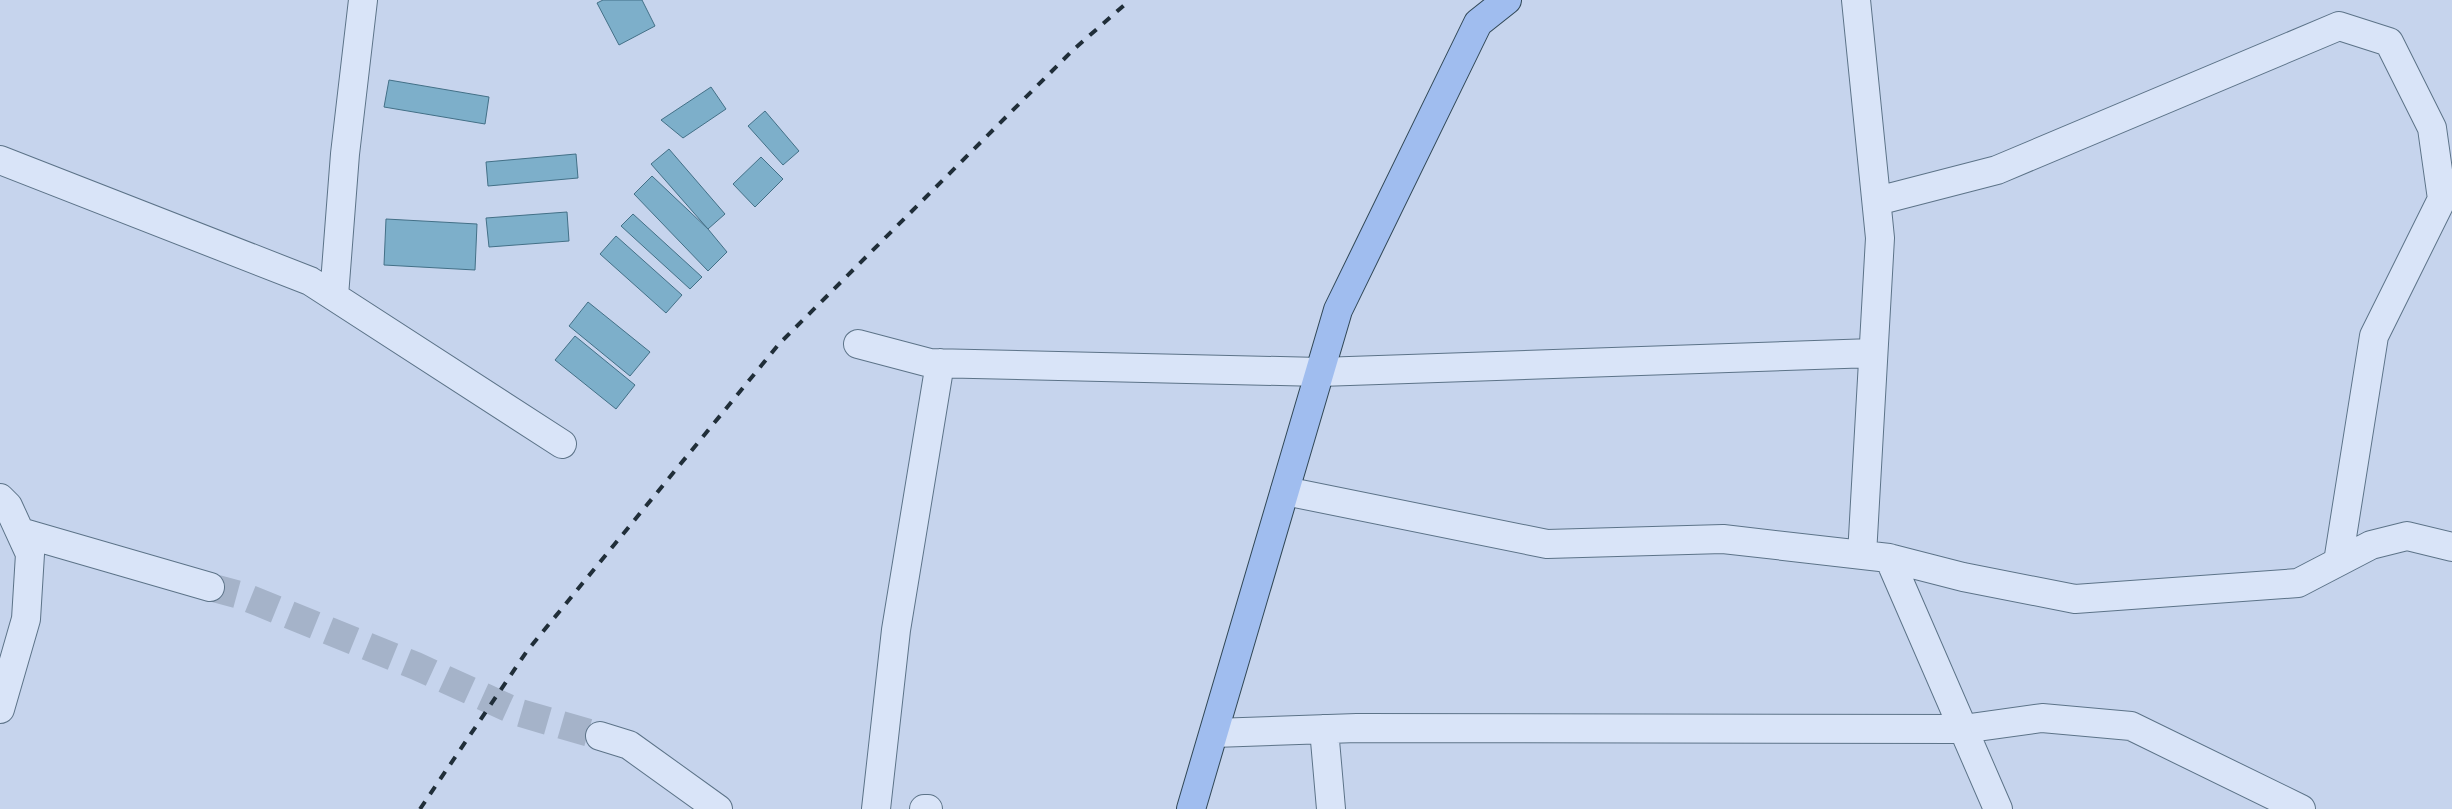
<svg xmlns="http://www.w3.org/2000/svg" width="2452" height="809" viewBox="0 0 2452 809" font-family="Merriweather,serif">
<style>
.building{fill:#7dafca;stroke:#437087}
.lines{fill:none;stroke-linecap:round;stroke-linejoin:round}
.minor-tunnel{stroke:#a5b3c9;stroke-width:28;stroke-dasharray:28 14;stroke-linecap:butt}
.minor-casing{stroke:#5c7388;stroke-width:30}
.major-casing{stroke:#304756;stroke-width:30}
.minor{stroke:#d9e4f8;stroke-width:28}
.major{stroke:#a0bdef;stroke-width:28}
.rail{stroke:#202e39;stroke-width:4;stroke-dasharray:9 9;stroke-linecap:butt}
</style>
<rect width="100%" height="100%" fill="#c6d4ed"/>
<path class="building" d="M 603,0 L 642,0 L 655,26 L 619,45 L 597,3 Z
M 389,80 L 489,97 L 485,124 L 384,107 Z
M 711,87 L 726,109 L 683,138 L 661,120 Z
M 765,111 L 799,151 L 783,165 L 748,126 Z
M 669,149 L 725,214 L 708,229 L 651,164 Z
M 576,154 L 578,178 L 488,186 L 486,162 Z
M 761,157 L 783,179 L 755,207 L 733,184 Z
M 652,176 L 708,229 L 727,252 L 708,271 L 634,194 Z
M 567,212 L 569,241 L 489,247 L 486,218 Z
M 633,214 L 702,277 L 690,289 L 621,226 Z
M 386,219 L 477,224 L 475,270 L 384,265 Z
M 616,236 L 682,295 L 666,313 L 600,254 Z
M 588,302 L 650,352 L 630,376 L 569,326 Z
M 575,336 L 635,385 L 616,409 L 555,360 Z"/>
<g class="lines">
<path class="minor-tunnel" d="M 210,587 L 243,596 L 416,666 L 517,712 L 600,736"/>
<defs>
<path id="minor" d="M 1856,0 L 1880,238 L 1862,555
M 0,160 L 310,281 L 562,444
M 1877,201 L 1997,170 L 2339,26 L 2389,42 L 2432,128 L 2442,199 L 2374,336 L 2338,562
M 334,296 L 345,154 L 363,0
M 858,344 L 930,363 L 1320,372 L 1873,353
M 1285,491 L 1547,544 L 1723,539 L 1889,558 L 1998,809
M 0,498 L 8,506 L 30,554 L 26,619 L 0,709
M 20,532 L 210,587
M 1889,558 L 1963,577 L 2075,599 L 2298,583 L 2371,545 L 2407,536 L 2452,547
M 1324,729 L 1331,809
M 1214,733 L 1357,728 L 1963,729 L 2042,718 L 2131,726 L 2301,809
M 600,736 L 629,745 L 718,809
M 876,809 L 896,630 L 940,363
M 924,809 L 928,809"/>
<path id="major" d="M 1191,809 L 1338,310 L 1478,23 L 1507,0"/>
</defs>
<use href="#minor" class="minor-casing"/>
<use href="#major" class="major-casing"/>
<use href="#minor" class="minor"/>
<use href="#major" class="major"/>
<path class="rail" d="M 420,809 L 527,651 L 779,344 L 1073,50 L 1130,0"/>
</g>
</svg>
